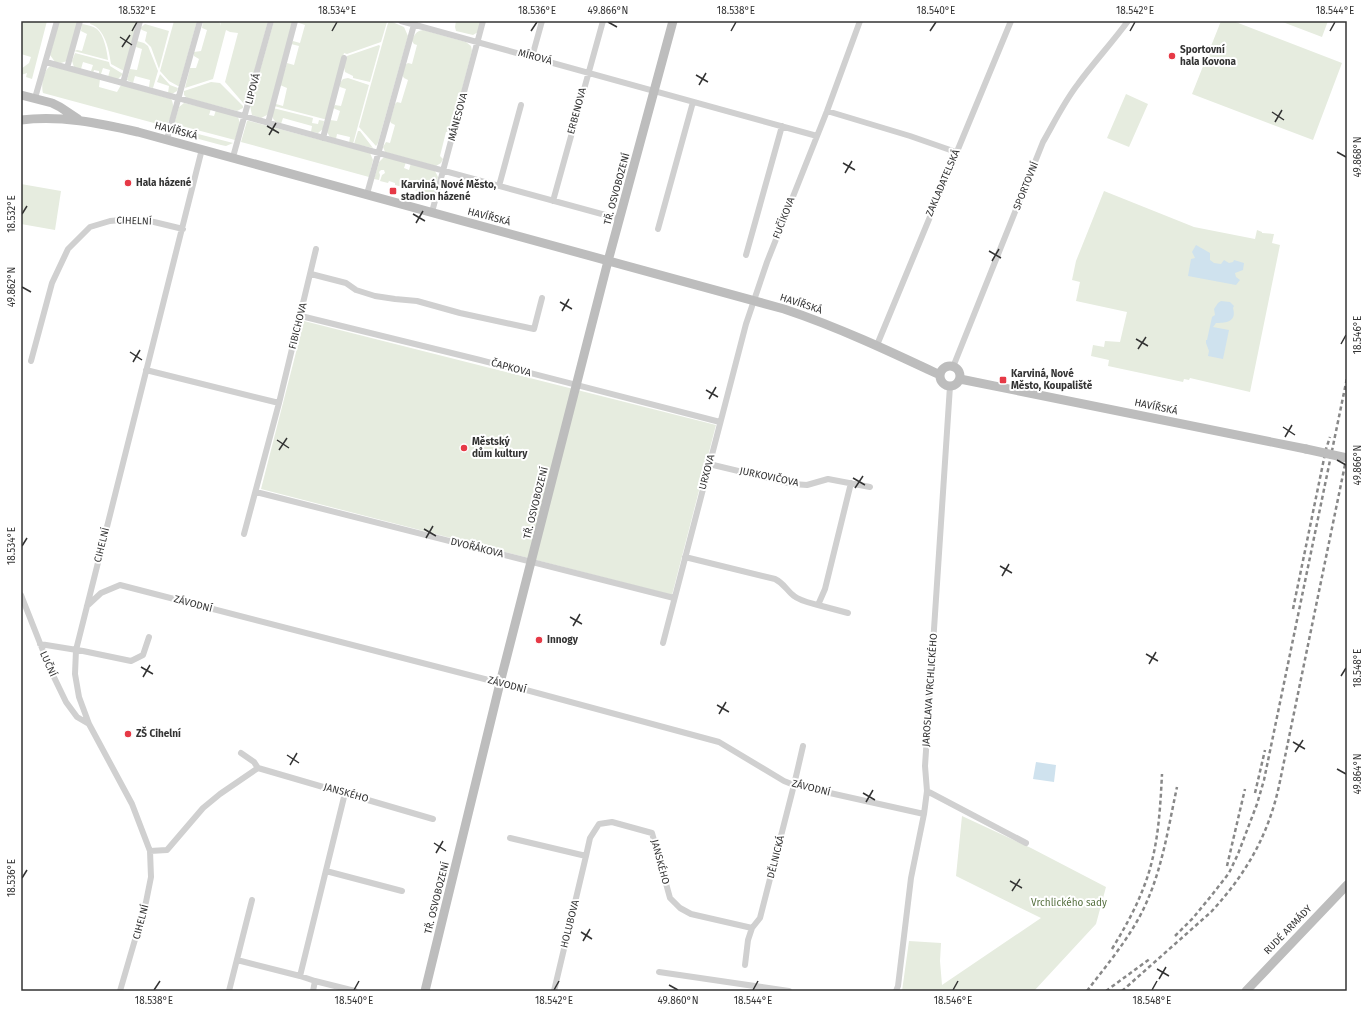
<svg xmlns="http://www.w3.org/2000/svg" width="1368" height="1012" viewBox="0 0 1368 1012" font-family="'Fira Sans',sans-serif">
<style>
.green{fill:#e6ecdf}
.water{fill:#cfe2ee}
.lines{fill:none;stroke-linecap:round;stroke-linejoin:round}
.street{stroke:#d0d0d0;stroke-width:6}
.secondary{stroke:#bdbdbd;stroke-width:9}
.rail{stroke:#888;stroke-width:2.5;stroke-dasharray:4 3;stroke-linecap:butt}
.secondary-bridge{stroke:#bdbdbd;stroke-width:9}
.ticks{fill:none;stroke:#333;stroke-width:1.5}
.poi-dot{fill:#e63946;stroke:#fff;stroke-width:1.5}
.labels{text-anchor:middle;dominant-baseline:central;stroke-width:4;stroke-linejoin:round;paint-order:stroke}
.poi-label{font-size:10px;font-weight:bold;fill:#333;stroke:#fff;text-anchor:start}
.street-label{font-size:10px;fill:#333;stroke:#fff}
.park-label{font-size:10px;fill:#56703f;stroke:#fff}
.neatline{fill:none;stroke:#333;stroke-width:1.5}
.ticks-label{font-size:10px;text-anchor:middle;fill:#333}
</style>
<rect width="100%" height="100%" fill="#fff"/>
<path class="green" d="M 21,21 L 47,21 L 32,79 L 26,77 L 27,73 L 21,75 L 21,69 L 29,63 L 31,57 L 21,54 Z
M 59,21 L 79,21 L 67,61 L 61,63 L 55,62 L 50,55 Z
M 91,21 L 138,21 L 124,71 L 111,64 C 109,50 105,28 90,24 Z
M 174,21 L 197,21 L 179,86 L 178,86 L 169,81 L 160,71 Z
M 203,21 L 219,21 L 221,26 L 220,21 L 268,21 L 246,103 L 244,104 L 225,82 L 238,33 L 230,32 L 226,30 L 213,79 L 185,88 L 190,68 L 196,68 L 199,59 L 194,56 L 194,52 L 201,51 L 207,30 L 202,28 Z
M 274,21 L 294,21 L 269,111 L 267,115 L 261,118 L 252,115 L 250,106 Z
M 297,21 L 386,21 L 387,22 L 381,42 L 347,54 L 344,53 L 326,119 L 324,119 L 274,106 L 276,104 L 283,106 L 287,88 L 280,85 L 287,63 L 294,65 L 299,46 L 291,44 L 293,41 L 300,43 L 305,25 L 299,23 Z
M 390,21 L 404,27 L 408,36 L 378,143 L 376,146 L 359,127 L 388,23 Z
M 456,21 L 481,21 L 478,32 L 473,35 L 456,31 L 455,27 Z
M 1221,21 L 1233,21 L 1342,63 L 1313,140 L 1192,94 Z
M 1280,21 L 1328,21 L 1322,37 Z
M 82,24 C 87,25 93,26 97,29 C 104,35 107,51 108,60 L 74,51 L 77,50 L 82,51 L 87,34 L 81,31 Z
M 145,24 L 169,31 L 159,69 L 151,47 L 145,41 L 147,32 L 142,30 L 140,28 Z
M 423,30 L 466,42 L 471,46 L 472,51 L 451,131 L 446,132 L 440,156 L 443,159 L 441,163 L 436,166 L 385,152 L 383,147 L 386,142 L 390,143 L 395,125 L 391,123 L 390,121 L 395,104 L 397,102 L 401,103 L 408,80 L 404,78 L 402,75 L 405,65 L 408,63 L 412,64 L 417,45 L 414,44 L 412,41 C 414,35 416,31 423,30 Z
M 137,41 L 144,43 L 148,46 L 158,71 L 153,88 L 149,87 L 150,80 L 135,76 L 133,83 L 127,80 L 130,69 L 137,70 L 142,49 L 136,47 Z
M 379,45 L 380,46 L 370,82 L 353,78 L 353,76 L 345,72 L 344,67 L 347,56 Z
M 75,53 L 109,62 L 110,66 L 123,74 L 118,79 L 108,77 L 110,70 L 103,68 L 101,74 L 99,75 L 99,71 L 94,70 L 93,73 L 91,71 L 93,65 L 83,62 L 81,69 L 74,67 L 72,61 Z
M 50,66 L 100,79 L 99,87 L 117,92 L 121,85 L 171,99 C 176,106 171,120 165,126 L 43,93 C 41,86 43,71 50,66 Z
M 160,74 L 170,85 L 178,88 L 177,91 L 172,94 L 168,93 L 169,86 L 157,82 Z
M 348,78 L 369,85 L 353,144 L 349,143 L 350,137 L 337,134 L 336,139 L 330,137 L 327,132 L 330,120 L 337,121 L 340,111 L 333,108 L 335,105 L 341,106 L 346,89 L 340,87 L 340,83 L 343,79 Z
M 211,82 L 220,83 L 243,106 L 243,108 L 237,111 L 187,98 L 184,95 L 184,91 Z
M 1126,94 L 1148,104 L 1129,147 L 1107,138 Z
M 184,103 L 211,109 L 209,115 L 214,116 L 216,110 L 238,117 L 240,123 L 235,140 L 174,124 L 179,107 Z
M 273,108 L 313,118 L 312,123 L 318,124 L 319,120 L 324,121 L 323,129 L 318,133 L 311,132 L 312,126 L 283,118 L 281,124 C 272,121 271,117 273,108 Z
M 247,121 L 249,121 L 370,153 L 373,160 L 369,177 L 241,142 Z
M 175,128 L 233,143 L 226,146 L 221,145 L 184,135 L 179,133 Z
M 358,131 L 360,131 L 373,148 L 354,144 Z
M 384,157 L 406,162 L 404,168 L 409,170 L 411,163 L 435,171 L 438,177 L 433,195 L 395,185 L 395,183 L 389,181 L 388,183 L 380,181 L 382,175 L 385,173 L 384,170 L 381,170 L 379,172 L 380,175 L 379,180 L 374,179 L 379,162 Z
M 21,184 L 61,191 L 55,230 L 21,224 Z
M 1104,191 L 1194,227 L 1255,239 L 1257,230 L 1262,232 L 1262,233 L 1274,234 L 1272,243 L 1280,245 L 1250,392 L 1190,378 L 1189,380 L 1184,379 L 1183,382 L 1108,366 L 1109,360 L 1091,356 L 1093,345 L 1104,347 L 1105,341 L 1120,342 L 1127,312 L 1076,301 L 1080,282 L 1072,280 L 1076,261 Z
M 304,321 L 716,425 L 672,595 L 261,489 Z
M 962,816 L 1031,848 L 1106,887 L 1096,924 L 1034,991 L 902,991 L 909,941 L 941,943 L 940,961 L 942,985 L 1041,918 L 956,876 Z"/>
<path class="water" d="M 1196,245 L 1210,253 L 1210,260 L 1214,263 L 1221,264 L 1224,260 L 1229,263 L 1233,262 L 1234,260 L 1244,263 L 1243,270 L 1235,273 L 1236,277 L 1240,280 L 1236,285 L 1188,276 L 1191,259 L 1195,258 L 1192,252 Z
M 1221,301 L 1230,302 L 1234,306 L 1233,308 C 1237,322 1226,323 1216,323 L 1213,327 L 1229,330 L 1223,359 L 1208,356 L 1209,351 L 1206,343 L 1206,340 L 1207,340 L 1212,317 L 1215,315 L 1214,309 L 1218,303 Z
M 1036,762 L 1056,765 L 1054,782 L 1033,779 Z"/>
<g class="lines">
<path class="street" d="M 401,21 L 817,136
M 532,57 L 542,21
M 46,62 L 620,219
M 67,68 L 80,21
M 123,83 L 140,21
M 35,98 L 57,21
M 827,111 L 910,136 L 956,152
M 268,123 L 295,21
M 323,138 L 344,58
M 167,139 L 200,21
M 233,157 L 271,21
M 499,186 L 521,105
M 367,194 L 415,21
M 553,201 L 603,21
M 432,212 L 483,21
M 658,229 L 693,102
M 746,255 L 782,126
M 311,274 L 346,283 L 356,290 L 375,296 L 395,299 L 417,301 L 460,313 L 534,329 L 542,298
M 301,316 L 480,360 L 720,422
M 877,345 L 1011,21
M 31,361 L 52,283 L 68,249 L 90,227 L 110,221 L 132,219 L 154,222 L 183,229
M 953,367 L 1043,142 C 1054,123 1064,102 1078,84 C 1094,62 1112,43 1128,21
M 146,370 L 279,403
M 709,464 L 793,484 L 807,485 L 828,479 L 870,487
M 256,492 L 674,598
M 244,534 L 279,403 L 316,249
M 685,557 L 775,579 C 785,584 786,590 794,596 C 800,601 811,603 818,605 L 825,589 L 851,483
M 21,595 L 51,671 L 66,702 L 77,717 L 89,724
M 818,605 L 848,613
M 87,606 L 101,593 L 120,585 L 500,683 L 719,742 L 784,781 L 794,785 L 924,814
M 663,643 L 746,324 L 767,262 L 827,111 L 860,21
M 40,644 L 83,651 L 131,661 L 143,655 L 149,637
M 258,768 L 433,819
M 927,791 L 1026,843
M 510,838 L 586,856 L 590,838 L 599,824 L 612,822 L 652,833 L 670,898 L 680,908 L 691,914 L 752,928
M 150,851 L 167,850 L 203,808 L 220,794 L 258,768 L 254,762 L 241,753
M 326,871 L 402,891
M 237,960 L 300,976 L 315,981 L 355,991
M 745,965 L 748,940 L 752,928 L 760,918 L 794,785 L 803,746
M 659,972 L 789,991
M 300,976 L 345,793
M 120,991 L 146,902 L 151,877 L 150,851 L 132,804 L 89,724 L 79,697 L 75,674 L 76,650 L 202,149
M 229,991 L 252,900
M 313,991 L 315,981
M 554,991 L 586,856
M 896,991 L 898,986 L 911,878 L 924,814 L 927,791 L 925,766 L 950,386"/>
<path class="secondary" d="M 21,95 L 52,103 L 60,107 L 78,119
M 21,120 C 60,115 99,123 138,132 L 784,309 C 838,327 889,351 940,375
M940 376a10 10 0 1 1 20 0a10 10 0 1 1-20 0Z
M 960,379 L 1306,449
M 425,991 L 500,683 L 608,261 L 673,21
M 1246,991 L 1347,885"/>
<path class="rail" d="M 1293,609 L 1326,449 L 1330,437
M 1255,793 L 1265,750
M 1227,866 L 1245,789
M 1208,900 L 1229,873 L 1238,854 L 1257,804 L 1264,780 L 1347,378
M 1175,936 L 1193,918 L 1211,896
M 1112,949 C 1124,929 1135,910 1143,889 C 1158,852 1160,813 1162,774
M 1087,991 C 1109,962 1134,933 1148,899 C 1163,864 1169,824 1177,787
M 1106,991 L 1151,958
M 1122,991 L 1211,912 C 1246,874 1268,836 1279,786 L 1347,455"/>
<path class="secondary-bridge" d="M 1306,449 L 1347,458"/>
</g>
<path class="ticks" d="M 608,22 L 617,27M 132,31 L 137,22M 332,31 L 337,22M 531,31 L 537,22M 731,31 L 736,22M 930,31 L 936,22M 1130,31 L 1135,22M 1330,31 L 1335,22M 120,37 L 132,45M 122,47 L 130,35M 696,75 L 708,82M 699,85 L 706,73M 1272,112 L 1284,120M 1275,122 L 1282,110M 267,126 L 279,133M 269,135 L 276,123M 1337,152 L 1346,157M 843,163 L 855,170M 845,173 L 852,161M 22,214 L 27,206M 413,214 L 425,221M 416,223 L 423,211M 989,251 L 1001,258M 992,261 L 999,249M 22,287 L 31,292M 560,302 L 572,309M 562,311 L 569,299M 1136,339 L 1148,346M 1341,344 L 1346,335M 1138,349 L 1146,337M 130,352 L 142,360M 133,362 L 140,350M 706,390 L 718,397M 709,399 L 716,387M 1283,427 L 1295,435M 1285,437 L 1292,425M 277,440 L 289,448M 279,450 L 287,438M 1337,460 L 1346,465M 853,478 L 865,485M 855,488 L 863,476M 424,529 L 436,536M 426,538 L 433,526M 22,546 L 27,538M 1000,566 L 1012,573M 1002,576 L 1009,564M 570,617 L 582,624M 573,626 L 580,614M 1146,654 L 1158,661M 1149,664 L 1156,652M 141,667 L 153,674M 1341,676 L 1346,668M 143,677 L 150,665M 717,705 L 729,712M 719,714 L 726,702M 1293,742 L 1305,749M 1295,752 L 1303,740M 287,755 L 299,763M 290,765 L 297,753M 1337,769 L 1346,774M 863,793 L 875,800M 866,802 L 873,790M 434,843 L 446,851M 436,853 L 443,841M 22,878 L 27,870M 1010,881 L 1022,888M 1012,891 L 1020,879M 581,932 L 592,939M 583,941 L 590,929M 1157,969 L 1169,976M 1159,979 L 1166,967M 669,985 L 678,990M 154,990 L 160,981M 354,990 L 359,981M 554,990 L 559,981M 753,990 L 758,981M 953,990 L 958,981M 1152,990 L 1157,981"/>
<g class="poi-dot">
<circle cx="1172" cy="56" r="4"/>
<circle cx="128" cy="183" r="4"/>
<rect x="389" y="187" width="8" height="8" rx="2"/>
<rect x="999" y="376" width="8" height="8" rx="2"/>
<circle cx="464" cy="448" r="4"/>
<circle cx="539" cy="640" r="4"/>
<circle cx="128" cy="734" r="4"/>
</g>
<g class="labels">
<g class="poi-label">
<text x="1180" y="50">Sportovní<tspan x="1180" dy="12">hala Kovona</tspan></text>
<text x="136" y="183">Hala házené</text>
<text x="401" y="185">Karviná, Nové Město,<tspan x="401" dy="12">stadion házené</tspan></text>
<text x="1011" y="374">Karviná, Nové<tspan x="1011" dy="12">Město, Koupaliště</tspan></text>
<text x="472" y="442">Městský<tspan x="472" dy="12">dům kultury</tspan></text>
<text x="547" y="640">Innogy</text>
<text x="136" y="734">ZŠ Cihelní</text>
</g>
<g class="street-label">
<text transform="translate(535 57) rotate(15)">MÍROVÁ</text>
<text transform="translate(253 89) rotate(-75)">LIPOVÁ</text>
<text transform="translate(577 111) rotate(-75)">ERBENOVA</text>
<text transform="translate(458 117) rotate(-75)">MÁNESOVA</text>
<text transform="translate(176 131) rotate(15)">HAVÍŘSKÁ</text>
<text transform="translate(943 183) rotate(-67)">ZAKLADATELSKÁ</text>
<text transform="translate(1026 186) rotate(-68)">SPORTOVNÍ</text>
<text transform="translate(617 189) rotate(-75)">TŘ. OSVOBOZENÍ</text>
<text transform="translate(489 217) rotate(15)">HAVÍŘSKÁ</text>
<text transform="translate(784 218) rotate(-69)">FUČÍKOVA</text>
<text transform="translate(134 221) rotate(2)">CIHELNÍ</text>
<text transform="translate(801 304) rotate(18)">HAVÍŘSKÁ</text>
<text transform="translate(298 326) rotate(-76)">FIBICHOVA</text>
<text transform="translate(511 368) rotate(15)">ČAPKOVA</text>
<text transform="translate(1156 407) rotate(12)">HAVÍŘSKÁ</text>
<text transform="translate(707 472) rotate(-75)">URXOVA</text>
<text transform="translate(769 477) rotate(12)">JURKOVIČOVA</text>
<text transform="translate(536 503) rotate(-76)">TŘ. OSVOBOZENÍ</text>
<text transform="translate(102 545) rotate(-76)">CIHELNÍ</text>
<text transform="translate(477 548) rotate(14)">DVOŘÁKOVA</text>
<text transform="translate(193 604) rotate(15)">ZÁVODNÍ</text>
<text transform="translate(48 664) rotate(66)">LUČNÍ</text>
<text transform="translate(507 685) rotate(15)">ZÁVODNÍ</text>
<text transform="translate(930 690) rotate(-86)">JAROSLAVA VRCHLICKÉHO</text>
<text transform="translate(811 788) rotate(14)">ZÁVODNÍ</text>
<text transform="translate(346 793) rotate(16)">JANSKÉHO</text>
<text transform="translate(776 857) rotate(-76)">DĚLNICKÁ</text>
<text transform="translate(660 862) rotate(75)">JANSKÉHO</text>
<text transform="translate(437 898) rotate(-76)">TŘ. OSVOBOZENÍ</text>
<text transform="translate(141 922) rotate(-75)">CIHELNÍ</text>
<text transform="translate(570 924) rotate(-76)">HOLUBOVA</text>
<text transform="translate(1288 930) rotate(-46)">RUDÉ ARMÁDY</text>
</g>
<g class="park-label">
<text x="1069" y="903">Vrchlického sady</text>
</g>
</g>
<rect width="1368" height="1012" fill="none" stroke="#ffffff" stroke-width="44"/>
<rect x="22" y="22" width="1324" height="968" class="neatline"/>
<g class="ticks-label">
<text x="137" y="14">18.532°E</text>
<text x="337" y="14">18.534°E</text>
<text x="537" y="14">18.536°E</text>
<text x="608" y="14">49.866°N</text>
<text x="736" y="14">18.538°E</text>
<text x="936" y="14">18.540°E</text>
<text x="1135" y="14">18.542°E</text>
<text x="1335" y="14">18.544°E</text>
<text transform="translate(1357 157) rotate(-90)" y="4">49.868°N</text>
<text transform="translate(11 214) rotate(-90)" y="4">18.532°E</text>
<text transform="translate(11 287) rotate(-90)" y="4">49.862°N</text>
<text transform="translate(1357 335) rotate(-90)" y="4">18.546°E</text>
<text transform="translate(1357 465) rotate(-90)" y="4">49.866°N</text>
<text transform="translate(11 546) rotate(-90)" y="4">18.534°E</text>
<text transform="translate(1357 668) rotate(-90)" y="4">18.548°E</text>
<text transform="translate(1357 774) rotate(-90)" y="4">49.864°N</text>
<text transform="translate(11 878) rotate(-90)" y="4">18.536°E</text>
<text x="154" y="1004">18.538°E</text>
<text x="354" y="1004">18.540°E</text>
<text x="554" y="1004">18.542°E</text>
<text x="678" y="1004">49.860°N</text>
<text x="753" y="1004">18.544°E</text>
<text x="953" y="1004">18.546°E</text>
<text x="1152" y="1004">18.548°E</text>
</g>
</svg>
